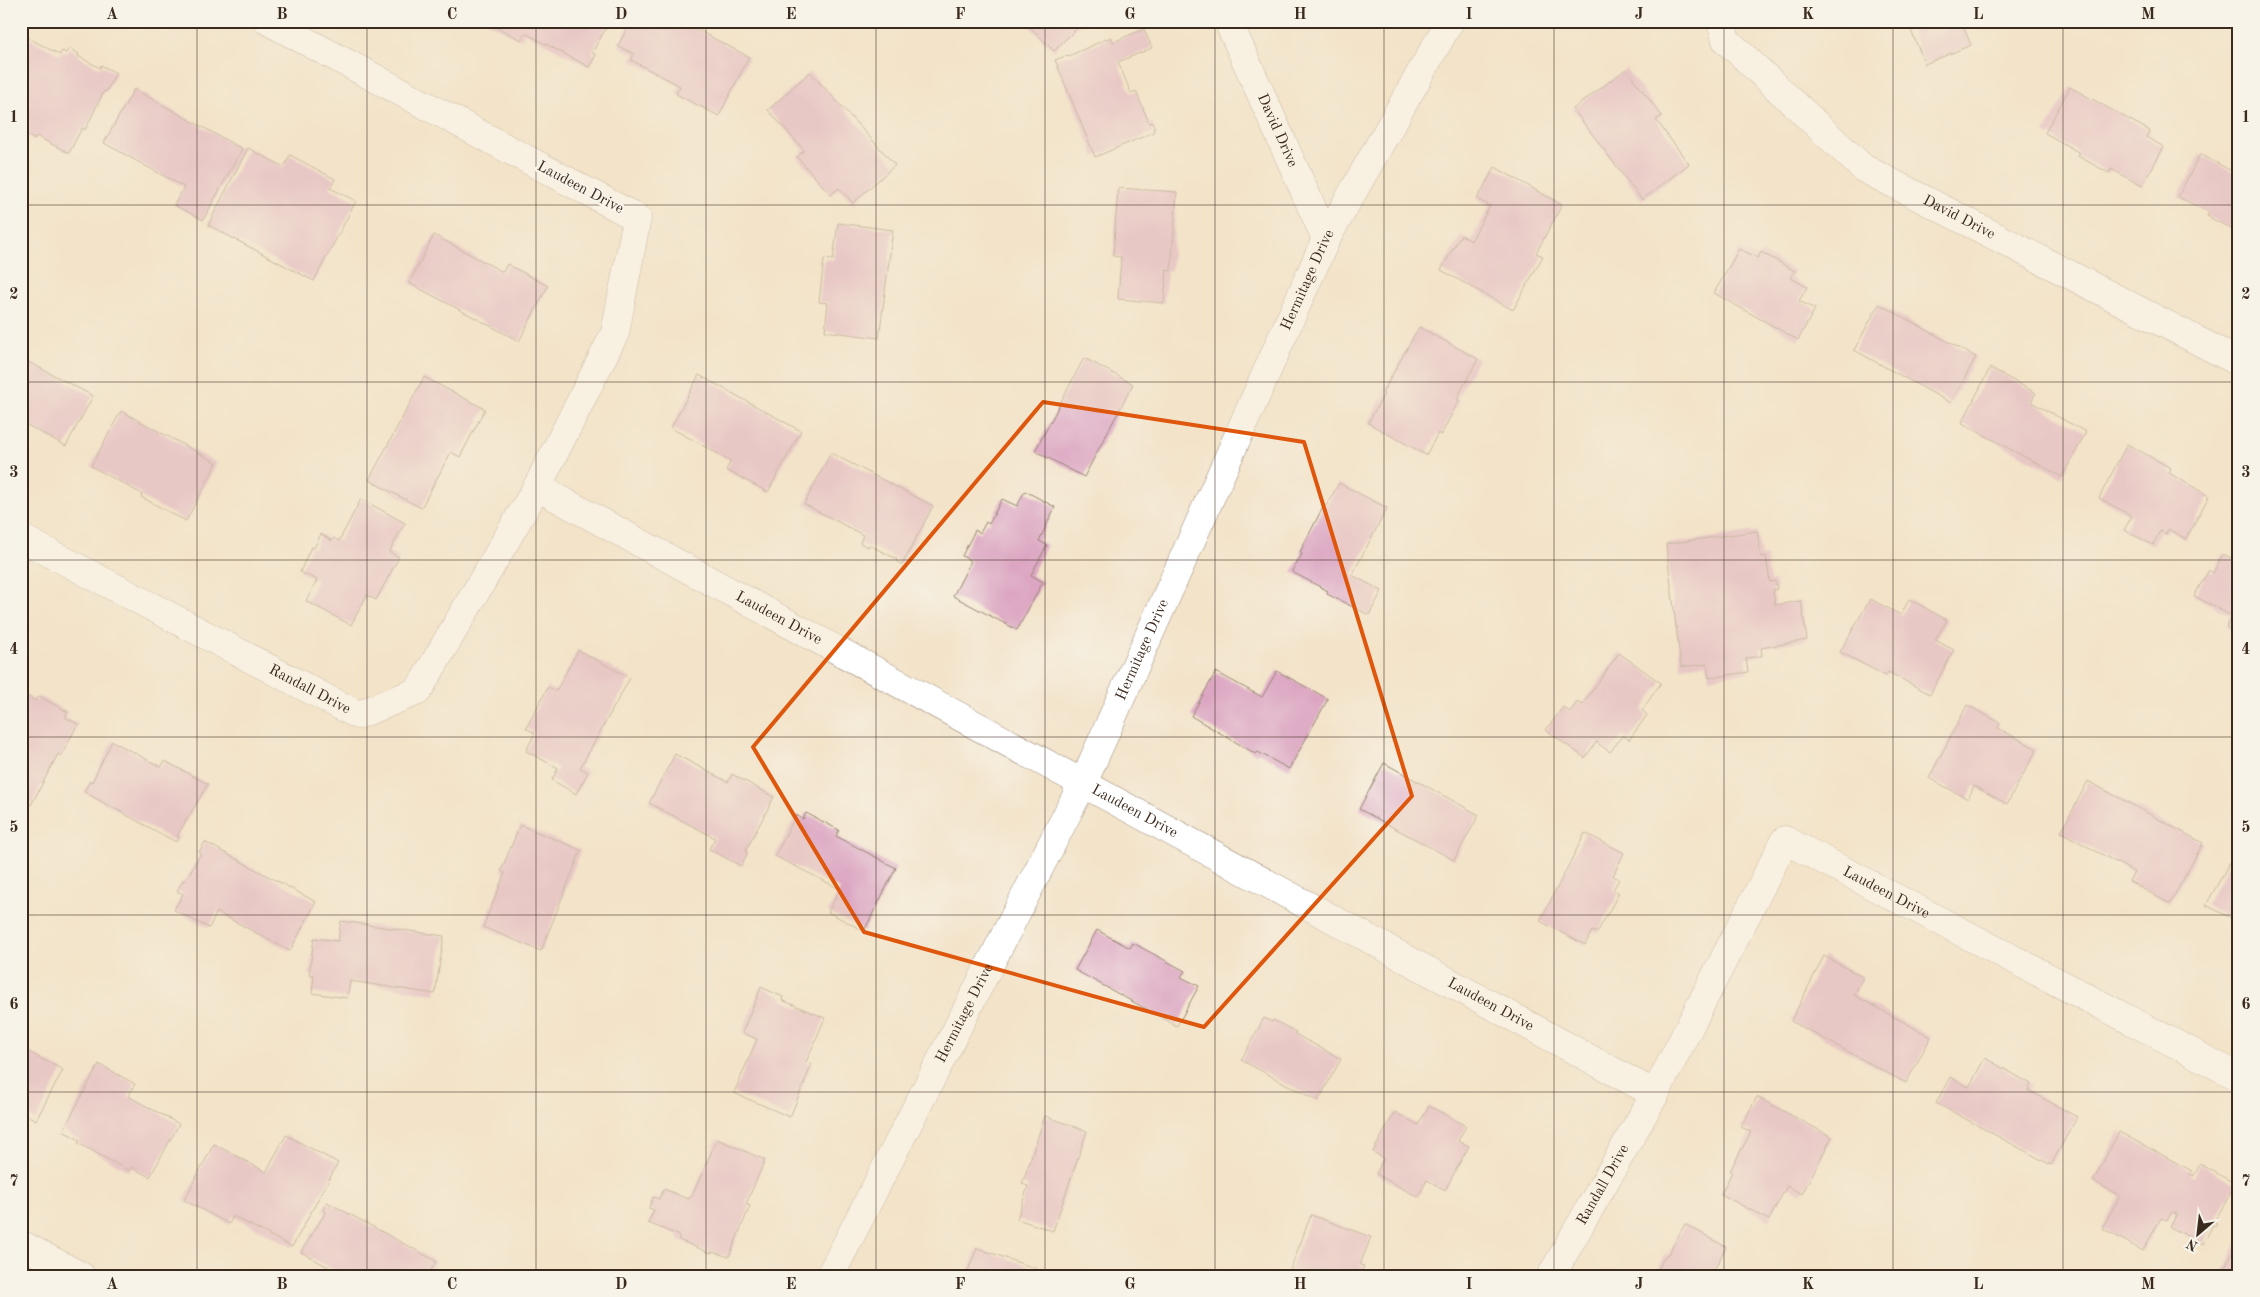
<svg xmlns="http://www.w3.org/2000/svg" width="2260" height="1297" viewBox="0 0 2260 1297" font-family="'Old Standard TT',serif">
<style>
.building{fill:#dca6c2}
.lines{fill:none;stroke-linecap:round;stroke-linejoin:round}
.minor-casing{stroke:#978674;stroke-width:29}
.minor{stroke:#fff;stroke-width:28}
.marked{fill:none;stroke:#df570d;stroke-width:4;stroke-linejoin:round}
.grid{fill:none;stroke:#3b2a1e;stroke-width:1;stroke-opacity:0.55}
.labels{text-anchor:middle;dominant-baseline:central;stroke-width:5;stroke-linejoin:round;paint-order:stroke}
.street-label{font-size:15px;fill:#3b2a1e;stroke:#f7f3e8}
.neatline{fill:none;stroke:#3b2a1e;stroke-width:2}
.grid-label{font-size:16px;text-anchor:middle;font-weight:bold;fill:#3b2a1e}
</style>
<rect width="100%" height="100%" fill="#f7f3e8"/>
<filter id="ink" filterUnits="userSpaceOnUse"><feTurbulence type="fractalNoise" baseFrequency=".02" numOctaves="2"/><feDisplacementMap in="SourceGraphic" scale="10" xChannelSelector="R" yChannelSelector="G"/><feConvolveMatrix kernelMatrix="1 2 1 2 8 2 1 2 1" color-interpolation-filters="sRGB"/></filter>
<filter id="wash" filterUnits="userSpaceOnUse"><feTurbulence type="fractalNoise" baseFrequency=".0096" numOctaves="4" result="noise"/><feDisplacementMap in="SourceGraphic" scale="20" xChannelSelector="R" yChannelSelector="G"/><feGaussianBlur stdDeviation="1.12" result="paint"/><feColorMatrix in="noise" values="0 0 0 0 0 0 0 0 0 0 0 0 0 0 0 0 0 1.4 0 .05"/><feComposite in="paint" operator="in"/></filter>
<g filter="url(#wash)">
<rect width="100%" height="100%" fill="#f3e3c9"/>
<g id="blocks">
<path class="building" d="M 485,21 L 613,21 L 609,28 L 606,28 L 592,53 L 596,55 L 589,67 L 525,33 L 521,40 Z
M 631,21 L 681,21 L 749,57 L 719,116 L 676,94 L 680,86 L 631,60 L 634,54 L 618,46 Z
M 1024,21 L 1084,21 L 1054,51 Z
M 1907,21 L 1961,21 L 1971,45 L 1925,64 Z
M 1144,29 L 1152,48 L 1118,62 L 1131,93 L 1136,91 L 1149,123 L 1152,122 L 1155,128 L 1153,129 L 1154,132 L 1095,157 L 1055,60 L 1068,55 L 1069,56 L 1111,37 L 1113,42 Z
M 21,34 L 60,55 L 62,51 L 66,53 L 69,48 L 79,54 L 78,56 L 100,68 L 101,65 L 116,73 L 106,92 L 104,91 L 85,130 L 82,128 L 69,153 L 36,136 L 34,140 L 21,130 Z
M 1626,69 L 1662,116 L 1656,120 L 1689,164 L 1642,200 L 1573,109 Z
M 810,72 L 895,165 L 853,203 L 839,188 L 831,195 L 797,157 L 804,150 L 768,110 Z
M 2070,87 L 2150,131 L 2146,137 L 2164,147 L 2142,186 L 2111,169 L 2109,173 L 2078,156 L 2080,153 L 2045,133 Z
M 134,89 L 242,149 L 203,220 L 174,205 L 184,187 L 104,143 Z
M 248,148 L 284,167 L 290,155 L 335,179 L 330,188 L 356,201 L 314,281 L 208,225 Z
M 2200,154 L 2239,175 L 2239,233 L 2207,216 L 2209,212 L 2178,197 Z
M 1495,167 L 1562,205 L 1536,253 L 1543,256 L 1513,310 L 1441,270 L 1461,235 L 1471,241 L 1490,206 L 1477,199 Z
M 1118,188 L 1177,192 L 1171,271 L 1167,270 L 1164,303 L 1118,299 L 1121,257 L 1113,256 Z
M 838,223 L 893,230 L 879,338 L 825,331 L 828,303 L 819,302 L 824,259 L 833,260 Z
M 434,235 L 503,272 L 507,264 L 548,286 L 519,341 L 409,283 Z
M 1739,249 L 1758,258 L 1761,252 L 1795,271 L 1791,278 L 1807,287 L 1799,301 L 1815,309 L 1798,340 L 1714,293 Z
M 1879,304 L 1976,357 L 1951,403 L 1854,350 Z
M 1419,327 L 1478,359 L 1457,398 L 1459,400 L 1441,435 L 1438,433 L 1426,455 L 1368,423 L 1384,394 L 1382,393 Z
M 21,358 L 93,396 L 66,446 L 21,422 Z
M 1084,358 L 1133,384 L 1084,477 L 1035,451 Z
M 1990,368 L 2036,393 L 2031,402 L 2086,432 L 2062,477 L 1962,423 Z
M 699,375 L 801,431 L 768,492 L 726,470 L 731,461 L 671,428 Z
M 424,377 L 485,409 L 460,457 L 451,452 L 421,508 L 369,480 Z
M 121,411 L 217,463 L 186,521 L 141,497 L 142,494 L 91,466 Z
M 2127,444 L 2171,468 L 2169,473 L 2209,496 L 2186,539 L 2168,529 L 2166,534 L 2160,531 L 2153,545 L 2124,530 L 2132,516 L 2099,498 Z
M 831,453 L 933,506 L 902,565 L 896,561 L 897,559 L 869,545 L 868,547 L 860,543 L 863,535 L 804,504 Z
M 1339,483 L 1387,508 L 1352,575 L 1382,591 L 1369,615 L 1327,594 L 1328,591 L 1292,572 L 1302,554 L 1300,552 L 1324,505 L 1326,506 Z
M 1025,491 L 1055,507 L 1039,541 L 1047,545 L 1031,575 L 1043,582 L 1017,630 L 953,596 L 971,561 L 962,556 L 975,530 L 980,533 L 986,522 L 989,524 L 1002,499 L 1017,506 Z
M 361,499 L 405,523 L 389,552 L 399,557 L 376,600 L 367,595 L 351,625 L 306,601 L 317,580 L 300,572 L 311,547 L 314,548 L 321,534 L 332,541 L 334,538 L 339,541 Z
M 1757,531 L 1761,557 L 1766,556 L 1770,582 L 1775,581 L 1777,589 L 1773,590 L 1775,605 L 1801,601 L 1807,640 L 1761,648 L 1762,656 L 1746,658 L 1748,672 L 1709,678 L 1707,664 L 1681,667 L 1666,544 Z
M 2223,554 L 2239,562 L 2239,634 L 2226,627 L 2232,616 L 2194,596 L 2209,570 L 2213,573 Z
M 1870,599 L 1901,615 L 1909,599 L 1947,620 L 1935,640 L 1954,650 L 1930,694 L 1888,672 L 1886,676 L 1840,652 Z
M 578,650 L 630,678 L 580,768 L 588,772 L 576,794 L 552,780 L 558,768 L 526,751 L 535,733 L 526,728 L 548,687 L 556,691 Z
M 1619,653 L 1661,683 L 1642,710 L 1647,715 L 1629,740 L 1623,735 L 1610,752 L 1596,742 L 1585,758 L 1546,730 L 1563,707 L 1570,712 L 1577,702 L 1582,705 Z
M 1277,671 L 1328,699 L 1289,769 L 1258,752 L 1256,754 L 1191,716 L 1216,672 L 1262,697 Z
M 21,693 L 36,701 L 39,696 L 68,712 L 65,717 L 78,724 L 61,756 L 58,754 L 31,805 L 21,800 Z
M 1967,705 L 2000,723 L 1998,728 L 2037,749 L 2007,804 L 1974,786 L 1968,799 L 1929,778 Z
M 112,741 L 161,767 L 165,761 L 208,784 L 177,836 L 179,837 L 176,842 L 84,792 L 90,781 L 92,782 Z
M 675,754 L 728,782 L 732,774 L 774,797 L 746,850 L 747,854 L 741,866 L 709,849 L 715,838 L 649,803 Z
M 1384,763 L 1479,815 L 1454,860 L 1359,809 Z
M 2088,781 L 2203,843 L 2170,904 L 2129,881 L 2134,872 L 2061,832 Z
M 806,813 L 839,830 L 836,836 L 896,868 L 864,931 L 828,912 L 840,889 L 775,856 L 796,815 L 803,819 Z
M 520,825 L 581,850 L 541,951 L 483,927 L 505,873 L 501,871 Z
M 1585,833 L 1624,853 L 1613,876 L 1619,879 L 1613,890 L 1619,893 L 1597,933 L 1592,931 L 1585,945 L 1540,921 Z
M 205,842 L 316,902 L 290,951 L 217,912 L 209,928 L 174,910 L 183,894 L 177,891 L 183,880 L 185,881 L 201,853 L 199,852 Z
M 2230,862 L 2239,867 L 2239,922 L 2206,905 Z
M 341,921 L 444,936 L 435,994 L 350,981 L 347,998 L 312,993 L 314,975 L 309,975 L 314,938 L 338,941 Z
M 1097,930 L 1130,948 L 1133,943 L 1185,971 L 1181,977 L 1199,986 L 1177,1026 L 1075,970 Z
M 1824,956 L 1863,977 L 1854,995 L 1931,1037 L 1906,1083 L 1791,1021 Z
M 761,987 L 783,997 L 782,1000 L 825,1018 L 806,1062 L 812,1064 L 790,1117 L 734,1093 L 757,1039 L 742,1033 Z
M 1264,1018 L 1272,1022 L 1273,1020 L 1296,1032 L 1295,1034 L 1341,1059 L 1318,1101 L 1241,1060 Z
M 21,1048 L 63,1070 L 36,1120 L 21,1112 Z
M 1985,1058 L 2031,1084 L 2028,1090 L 2077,1117 L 2051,1165 L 1936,1103 L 1950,1077 L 1969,1087 Z
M 99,1064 L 135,1084 L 128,1096 L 179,1124 L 150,1177 L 131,1167 L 129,1171 L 78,1143 L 80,1140 L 63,1131 Z
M 1757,1097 L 1832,1137 L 1802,1194 L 1787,1186 L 1769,1220 L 1721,1194 L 1732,1172 L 1730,1171 L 1751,1132 L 1741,1127 Z
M 1429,1106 L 1466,1126 L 1458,1141 L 1469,1146 L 1445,1190 L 1427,1180 L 1418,1197 L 1376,1174 L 1384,1158 L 1373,1152 L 1395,1112 L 1418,1125 Z
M 1045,1116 L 1087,1131 L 1053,1231 L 1017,1219 L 1028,1186 L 1022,1184 Z
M 2119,1132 L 2192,1171 L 2190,1174 L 2194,1176 L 2200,1164 L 2236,1184 L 2214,1222 L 2217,1223 L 2215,1226 L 2213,1225 L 2203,1244 L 2170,1227 L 2177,1214 L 2172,1212 L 2167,1221 L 2161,1218 L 2143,1251 L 2102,1228 L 2120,1196 L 2093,1181 Z
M 286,1135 L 338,1163 L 292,1247 L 233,1216 L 229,1224 L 184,1200 L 214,1144 L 266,1172 Z
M 717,1139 L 765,1160 L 746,1204 L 750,1206 L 729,1257 L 713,1252 L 710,1253 L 679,1240 L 678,1235 L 648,1223 L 654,1210 L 649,1208 L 653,1197 L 659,1199 L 664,1189 L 688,1199 L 692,1196 Z
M 327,1202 L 436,1261 L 428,1276 L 337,1276 L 339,1273 L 301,1252 L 326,1212 L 323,1210 Z
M 1311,1215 L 1371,1237 L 1360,1265 L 1364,1266 L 1360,1276 L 1288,1276 Z
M 1685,1224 L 1726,1247 L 1711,1276 L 1657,1276 L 1658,1273 L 1657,1272 L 1664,1257 L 1669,1253 Z
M 2239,1241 L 2239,1276 L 2227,1276 L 2222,1273 Z
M 977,1248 L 1037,1269 L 1035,1276 L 966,1276 Z"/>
</g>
</g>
<g filter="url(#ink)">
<use href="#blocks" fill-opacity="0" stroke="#978674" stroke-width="1"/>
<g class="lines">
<defs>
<g id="minor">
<path id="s1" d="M 1228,21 L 1326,239"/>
<path id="s2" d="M 1721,21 L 1726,40 L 1863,168 L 2239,362"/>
<path id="s3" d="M 537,487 L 1655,1094"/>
<path id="s4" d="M 21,538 L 358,715 L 418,691 L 537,487 L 615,333 L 637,218 L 268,21"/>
<path d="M 21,1244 L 81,1276"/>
<path id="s5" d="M 830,1276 L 1083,783 L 1326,239 L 1450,21"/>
<path id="s6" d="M 1551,1276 L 1655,1094 L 1785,840 L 2239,1077"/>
</g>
</defs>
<use href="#minor" class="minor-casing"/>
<use href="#minor" class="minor"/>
</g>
</g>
<path d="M0 0H2260V1297H0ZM 1043,402 L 1304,442 L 1412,796 L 1204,1027 L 864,932 L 753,747 Z" fill="#f3e3c9" fill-opacity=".55" fill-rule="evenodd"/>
<path class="marked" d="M 1043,402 L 1304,442 L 1412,796 L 1204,1027 L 864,932 L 753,747 Z"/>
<path class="grid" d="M 197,21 L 197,1276M 367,21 L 367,1276M 536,21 L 536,1276M 706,21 L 706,1276M 876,21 L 876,1276M 1045,21 L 1045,1276M 1215,21 L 1215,1276M 1384,21 L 1384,1276M 1554,21 L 1554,1276M 1724,21 L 1724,1276M 1893,21 L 1893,1276M 2063,21 L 2063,1276M 21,205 L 2239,205M 21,382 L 2239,382M 21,560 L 2239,560M 21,737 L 2239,737M 21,915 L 2239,915M 21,1092 L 2239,1092"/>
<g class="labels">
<g class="street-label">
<text stroke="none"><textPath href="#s1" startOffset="120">David Drive</textPath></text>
<text transform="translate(580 188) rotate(28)">Laudeen Drive</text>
<text stroke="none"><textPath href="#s2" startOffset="315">David Drive</textPath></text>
<text stroke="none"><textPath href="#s5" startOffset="1105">Hermitage Drive</textPath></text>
<text stroke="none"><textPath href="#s3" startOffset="275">Laudeen Drive</textPath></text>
<text stroke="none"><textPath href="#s5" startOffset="700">Hermitage Drive</textPath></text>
<text stroke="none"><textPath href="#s4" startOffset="326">Randall Drive</textPath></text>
<text stroke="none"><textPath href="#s3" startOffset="680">Laudeen Drive</textPath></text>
<text stroke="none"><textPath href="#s6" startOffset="609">Laudeen Drive</textPath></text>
<text stroke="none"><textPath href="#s3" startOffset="1085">Laudeen Drive</textPath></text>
<text stroke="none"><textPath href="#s5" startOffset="295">Hermitage Drive</textPath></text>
<text stroke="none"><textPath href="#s6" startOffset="105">Randall Drive</textPath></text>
</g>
</g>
<rect width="2260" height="1297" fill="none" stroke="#f7f3e8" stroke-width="55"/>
<g transform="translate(2198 1234) rotate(208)" stroke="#f7f3e8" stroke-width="4" paint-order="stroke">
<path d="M0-4L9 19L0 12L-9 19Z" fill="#3b2a1e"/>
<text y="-8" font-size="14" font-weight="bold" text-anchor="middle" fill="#3b2a1e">N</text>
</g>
<rect x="28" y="28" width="2204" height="1242" class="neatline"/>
<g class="grid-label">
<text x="112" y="19">A</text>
<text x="282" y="19">B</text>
<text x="452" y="19">C</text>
<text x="621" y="19">D</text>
<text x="791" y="19">E</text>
<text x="960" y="19">F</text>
<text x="1130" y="19">G</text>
<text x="1300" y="19">H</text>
<text x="1469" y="19">I</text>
<text x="1639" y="19">J</text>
<text x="1808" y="19">K</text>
<text x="1978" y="19">L</text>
<text x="2148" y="19">M</text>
<text x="14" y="122">1</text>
<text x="2246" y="122">1</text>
<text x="14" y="299">2</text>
<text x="2246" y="299">2</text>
<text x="14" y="477">3</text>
<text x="2246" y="477">3</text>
<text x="14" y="654">4</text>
<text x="2246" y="654">4</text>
<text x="14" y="832">5</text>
<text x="2246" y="832">5</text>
<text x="14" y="1009">6</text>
<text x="2246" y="1009">6</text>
<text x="14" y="1186">7</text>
<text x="2246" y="1186">7</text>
<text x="112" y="1289">A</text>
<text x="282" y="1289">B</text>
<text x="452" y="1289">C</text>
<text x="621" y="1289">D</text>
<text x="791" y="1289">E</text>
<text x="960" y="1289">F</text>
<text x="1130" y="1289">G</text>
<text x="1300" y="1289">H</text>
<text x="1469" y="1289">I</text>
<text x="1639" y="1289">J</text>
<text x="1808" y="1289">K</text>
<text x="1978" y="1289">L</text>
<text x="2148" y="1289">M</text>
</g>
</svg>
